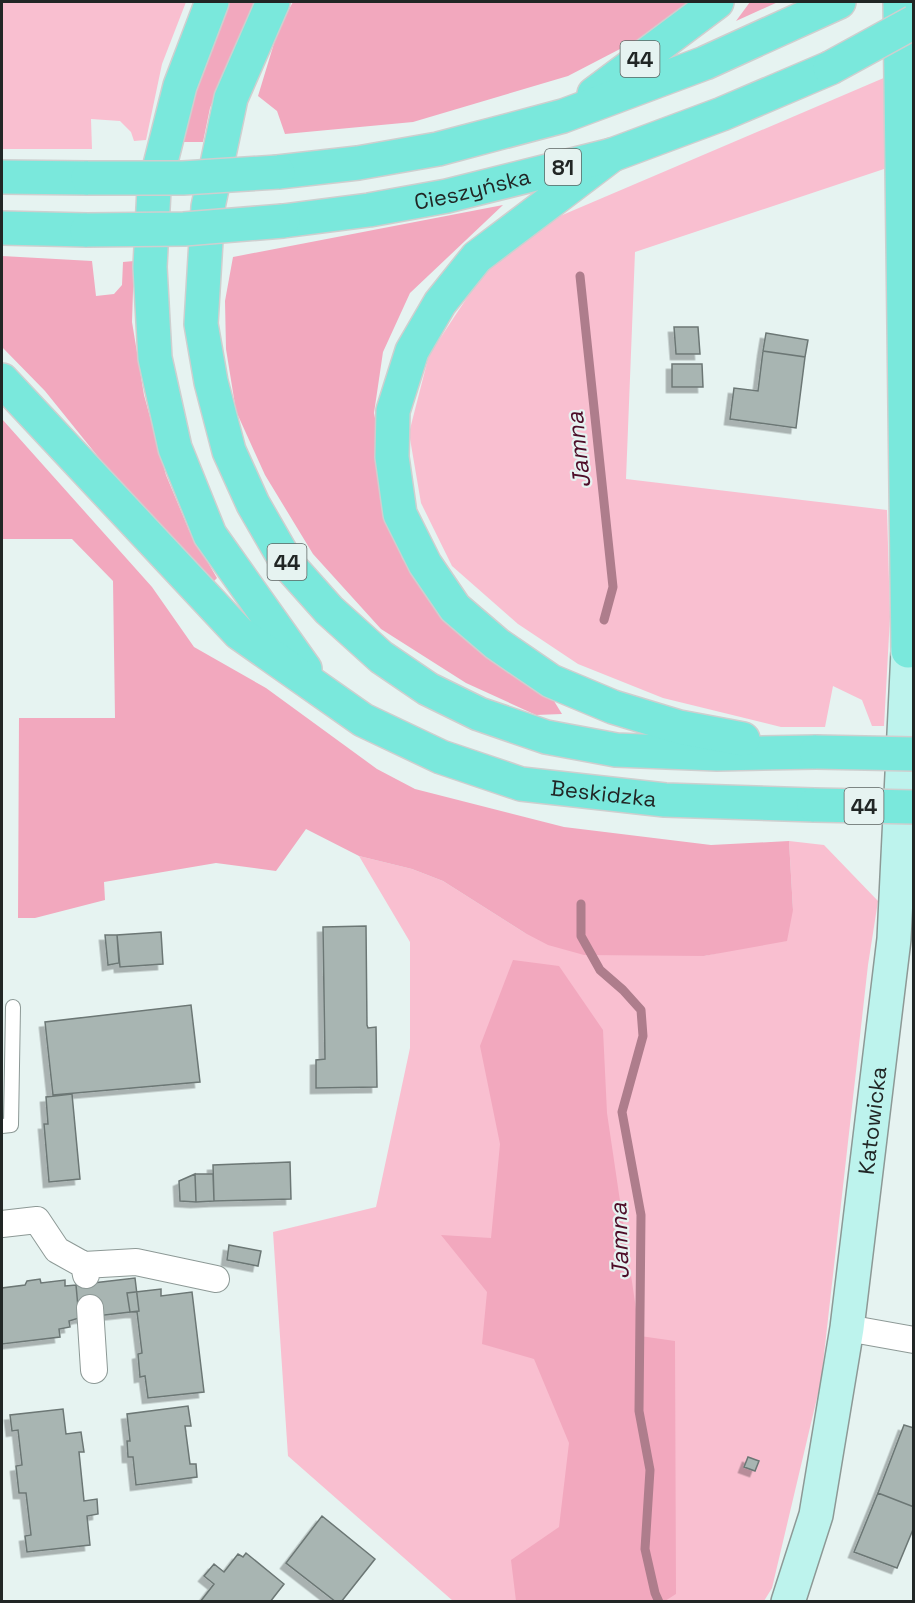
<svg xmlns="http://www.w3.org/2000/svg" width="915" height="1603" viewBox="0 0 915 1603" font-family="'Space Grotesk',sans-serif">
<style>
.green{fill:#f9bfd0}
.forest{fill:#f2a8be}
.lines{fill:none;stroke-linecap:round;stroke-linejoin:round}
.stream{stroke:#ae7d8c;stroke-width:9}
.building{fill:#a8b5b2;stroke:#6c7775;stroke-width:1.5;filter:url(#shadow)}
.lane-casing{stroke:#8d9996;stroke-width:16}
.street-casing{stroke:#8d9996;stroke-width:28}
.secondary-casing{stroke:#8d9996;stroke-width:36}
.primary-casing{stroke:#cecfcf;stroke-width:36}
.lane{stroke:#fff;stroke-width:14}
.street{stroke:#fff;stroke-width:26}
.secondary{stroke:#bdf3ed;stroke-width:33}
.primary{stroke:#7ae8dc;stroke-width:33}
.primary-bridge-casing{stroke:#cecfcf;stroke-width:36;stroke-linecap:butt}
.primary-bridge{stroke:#7ae8dc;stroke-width:33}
.labels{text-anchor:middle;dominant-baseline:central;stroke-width:4.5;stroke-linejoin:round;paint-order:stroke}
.shield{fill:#e6f3f1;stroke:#5c6462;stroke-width:1.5}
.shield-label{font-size:21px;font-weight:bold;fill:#212625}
.street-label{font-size:22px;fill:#212625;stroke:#e6f3f1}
.water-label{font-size:24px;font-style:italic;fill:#4d0d28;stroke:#e6f3f1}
</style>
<defs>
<filter id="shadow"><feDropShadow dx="-5.5" dy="5.5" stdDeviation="0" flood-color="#0004"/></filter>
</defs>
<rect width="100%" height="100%" fill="#e6f3f1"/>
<path class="green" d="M 2,2 L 186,2 L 162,64 L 146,140 L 134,141 L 131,132 L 120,121 L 91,119 L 92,149 L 2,149 Z
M 886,77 L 884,169 L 635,252 L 626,479 L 887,510 L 890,617 L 884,726 L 872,726 L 862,700 L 833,686 L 825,727 L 781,727 L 663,698 L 578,664 L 518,624 L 452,566 L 421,503 L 409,433 L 429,355 L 486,269 L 546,222 Z
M 789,841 L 824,845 L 878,901 L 868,965 L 821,1381 L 772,1588 L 764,1601 L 453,1601 L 288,1456 L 273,1232 L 376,1207 L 410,1048 L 410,942 L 359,856 L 412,869 L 443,881 L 525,933 L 704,956 L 741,948 L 793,910 Z"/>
<path class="forest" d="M 226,2 L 254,2 L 210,108 L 203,142 L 182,142 L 190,109 Z
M 293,2 L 696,2 L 645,36 L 568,76 L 413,122 L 285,134 L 277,111 L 258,96 L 279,27 Z
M 750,2 L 778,2 L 736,21 Z
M 503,205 L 410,293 L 383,352 L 374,413 L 402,558 L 439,612 L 489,657 L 554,701 L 562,714 L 536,715 L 466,683 L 381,629 L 313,554 L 265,475 L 236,411 L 226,349 L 225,301 L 233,257 Z
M 2,256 L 92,261 L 96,296 L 114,294 L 122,285 L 123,262 L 134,261 L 132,322 L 144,395 L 166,475 L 189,530 L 217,578 L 211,584 L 133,500 L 45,391 L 2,347 Z
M 2,419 L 152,587 L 194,647 L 266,688 L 377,769 L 415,789 L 564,827 L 711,845 L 789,841 L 793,910 L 787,941 L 704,956 L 584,955 L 548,945 L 525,933 L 443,881 L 412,869 L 359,856 L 306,829 L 276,871 L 216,863 L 104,882 L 105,900 L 35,918 L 18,918 L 19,718 L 115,718 L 113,581 L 72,539 L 2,539 Z
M 513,960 L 559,966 L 603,1030 L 607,1113 L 640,1336 L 675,1341 L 676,1594 L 665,1601 L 516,1601 L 511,1560 L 559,1527 L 569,1443 L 534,1359 L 482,1344 L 487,1292 L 441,1235 L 491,1238 L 500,1144 L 480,1046 Z"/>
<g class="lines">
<path class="stream" d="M 580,276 L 613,587 L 604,620
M 581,904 L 581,936 L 600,970 L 623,990 L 641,1010 L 643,1036 L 622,1112 L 641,1215 L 639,1411 L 650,1470 L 645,1549 L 655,1593 L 659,1602"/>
</g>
<path class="building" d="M 674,327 L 698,327 L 700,354 L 676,354 Z
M 766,333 L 808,340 L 805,357 L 763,351 Z
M 763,351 L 805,357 L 796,428 L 730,419 L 734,388 L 758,391 Z
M 672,364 L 702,364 L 703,387 L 672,387 Z
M 366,926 L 367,1025 L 368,1028 L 376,1027 L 377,1087 L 316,1088 L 316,1060 L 325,1059 L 323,927 Z
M 161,932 L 163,964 L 120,967 L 117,935 Z
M 105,935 L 117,935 L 119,963 L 108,965 Z
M 191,1005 L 200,1082 L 53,1095 L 45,1022 Z
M 72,1094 L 80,1179 L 49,1182 L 44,1124 L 48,1124 L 46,1097 Z
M 290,1162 L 291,1199 L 214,1201 L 213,1165 Z
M 195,1174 L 213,1174 L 214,1201 L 196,1202 Z
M 195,1174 L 196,1202 L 180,1201 L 179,1181 Z
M 229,1245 L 261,1251 L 258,1266 L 227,1260 Z
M 135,1278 L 139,1311 L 79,1318 L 76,1285 Z
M 40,1279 L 41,1283 L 65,1280 L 65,1286 L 76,1285 L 79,1318 L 69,1321 L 70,1327 L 59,1329 L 60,1337 L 2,1344 L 2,1288 L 25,1285 L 27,1281 Z
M 161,1289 L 161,1296 L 192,1292 L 204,1392 L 148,1398 L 145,1376 L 140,1377 L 138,1354 L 142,1353 L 137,1312 L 130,1312 L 127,1293 Z
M 188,1406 L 191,1426 L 185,1426 L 190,1464 L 196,1464 L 197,1477 L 136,1485 L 133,1457 L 128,1457 L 127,1441 L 130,1441 L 127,1414 Z
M 63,1409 L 66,1434 L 81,1432 L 84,1452 L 79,1452 L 84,1501 L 97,1499 L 98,1514 L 87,1516 L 90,1545 L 27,1552 L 25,1536 L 31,1535 L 26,1493 L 19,1493 L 16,1466 L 22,1465 L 18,1430 L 12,1431 L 10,1415 Z
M 904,1425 L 914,1428 L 914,1507 L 878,1493 Z
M 748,1457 L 759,1461 L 755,1471 L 744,1467 Z
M 878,1493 L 914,1507 L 914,1527 L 897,1568 L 854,1552 Z
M 322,1516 L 375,1559 L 341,1602 L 336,1602 L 286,1563 Z
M 246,1553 L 284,1584 L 270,1602 L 200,1602 L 214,1584 L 204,1576 L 214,1564 L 224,1572 L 238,1554 L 243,1557 Z"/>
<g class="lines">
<defs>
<path id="lane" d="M 2,1126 L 11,1125 L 13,1007"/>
<path id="street" d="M 2,1224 L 37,1220 L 57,1250 L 84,1265 L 86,1275
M 84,1265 L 136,1262 L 216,1279
M 90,1308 L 94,1370
M 847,1328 L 914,1340"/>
<g id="secondary">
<path id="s1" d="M 788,1602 L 816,1515 L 847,1328 L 894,939 L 908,651 L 914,634"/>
</g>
<g id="primary">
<path d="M 212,2 L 180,86 L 154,189 L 150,267 L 155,358 L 175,448 L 210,535 L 305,669"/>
<path d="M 273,2 L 231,98 L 208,207 L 201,324 L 211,382 L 229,451 L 253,504 L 287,563 L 329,610 L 381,657 L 428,689 L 479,714 L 546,737 L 616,750 L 717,754 L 816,752"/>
<path d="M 900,2 L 908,651"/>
<path d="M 594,94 L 717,2"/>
<path d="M 612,155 L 477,257 L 440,303 L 412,351 L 393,411 L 392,457 L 400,514 L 425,564 L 455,608 L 497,644 L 551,681 L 613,707 L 679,727 L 743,739"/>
<path d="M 278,172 L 358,163 L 438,149 L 563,116 L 705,63 L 839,2"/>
<path d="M 2,177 L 88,178"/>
<path id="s2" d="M 283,221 L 369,210 L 447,196 L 612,155 L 722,114 L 830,68"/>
<path d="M 2,228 L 87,230"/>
<path id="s3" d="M 2,380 L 239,633 L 363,720 L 441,757 L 521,784 L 665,800 L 814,805"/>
</g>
</defs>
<use href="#lane" class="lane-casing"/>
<use href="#street" class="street-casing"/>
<use href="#secondary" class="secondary-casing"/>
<use href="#primary" class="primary-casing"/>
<use href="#lane" class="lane"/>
<use href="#street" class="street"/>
<use href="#secondary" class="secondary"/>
<use href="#primary" class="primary"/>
<defs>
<path id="primary-bridge" d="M 830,68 L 914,22
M 88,178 L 183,178 L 278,172
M 87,230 L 184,229 L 283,221
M 816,752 L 914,754
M 814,805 L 914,807"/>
</defs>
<use href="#primary-bridge" class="primary-bridge-casing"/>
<use href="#primary-bridge" class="primary-bridge"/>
</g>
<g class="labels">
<g class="shield">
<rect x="620.5" y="41" width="39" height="36" rx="4.5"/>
<rect x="545" y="149" width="36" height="36" rx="4.5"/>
<rect x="267.5" y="544" width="39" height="36" rx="4.5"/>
<rect x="844.5" y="788" width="39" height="36" rx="4.5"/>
</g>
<g class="shield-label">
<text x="640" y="59">44</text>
<text x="563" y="167">81</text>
<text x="287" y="562">44</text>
<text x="864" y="806">44</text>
</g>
<g class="street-label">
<text stroke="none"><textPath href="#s2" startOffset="192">Cieszyńska</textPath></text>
<text stroke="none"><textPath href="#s3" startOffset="752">Beskidzka</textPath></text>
<text stroke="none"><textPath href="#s1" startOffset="490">Katowicka</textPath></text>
</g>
<g class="water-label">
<text transform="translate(578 450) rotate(-96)">Jamna</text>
<text transform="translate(619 1241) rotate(-92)">Jamna</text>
</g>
</g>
<rect width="915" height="1603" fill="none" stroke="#212625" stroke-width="6"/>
</svg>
